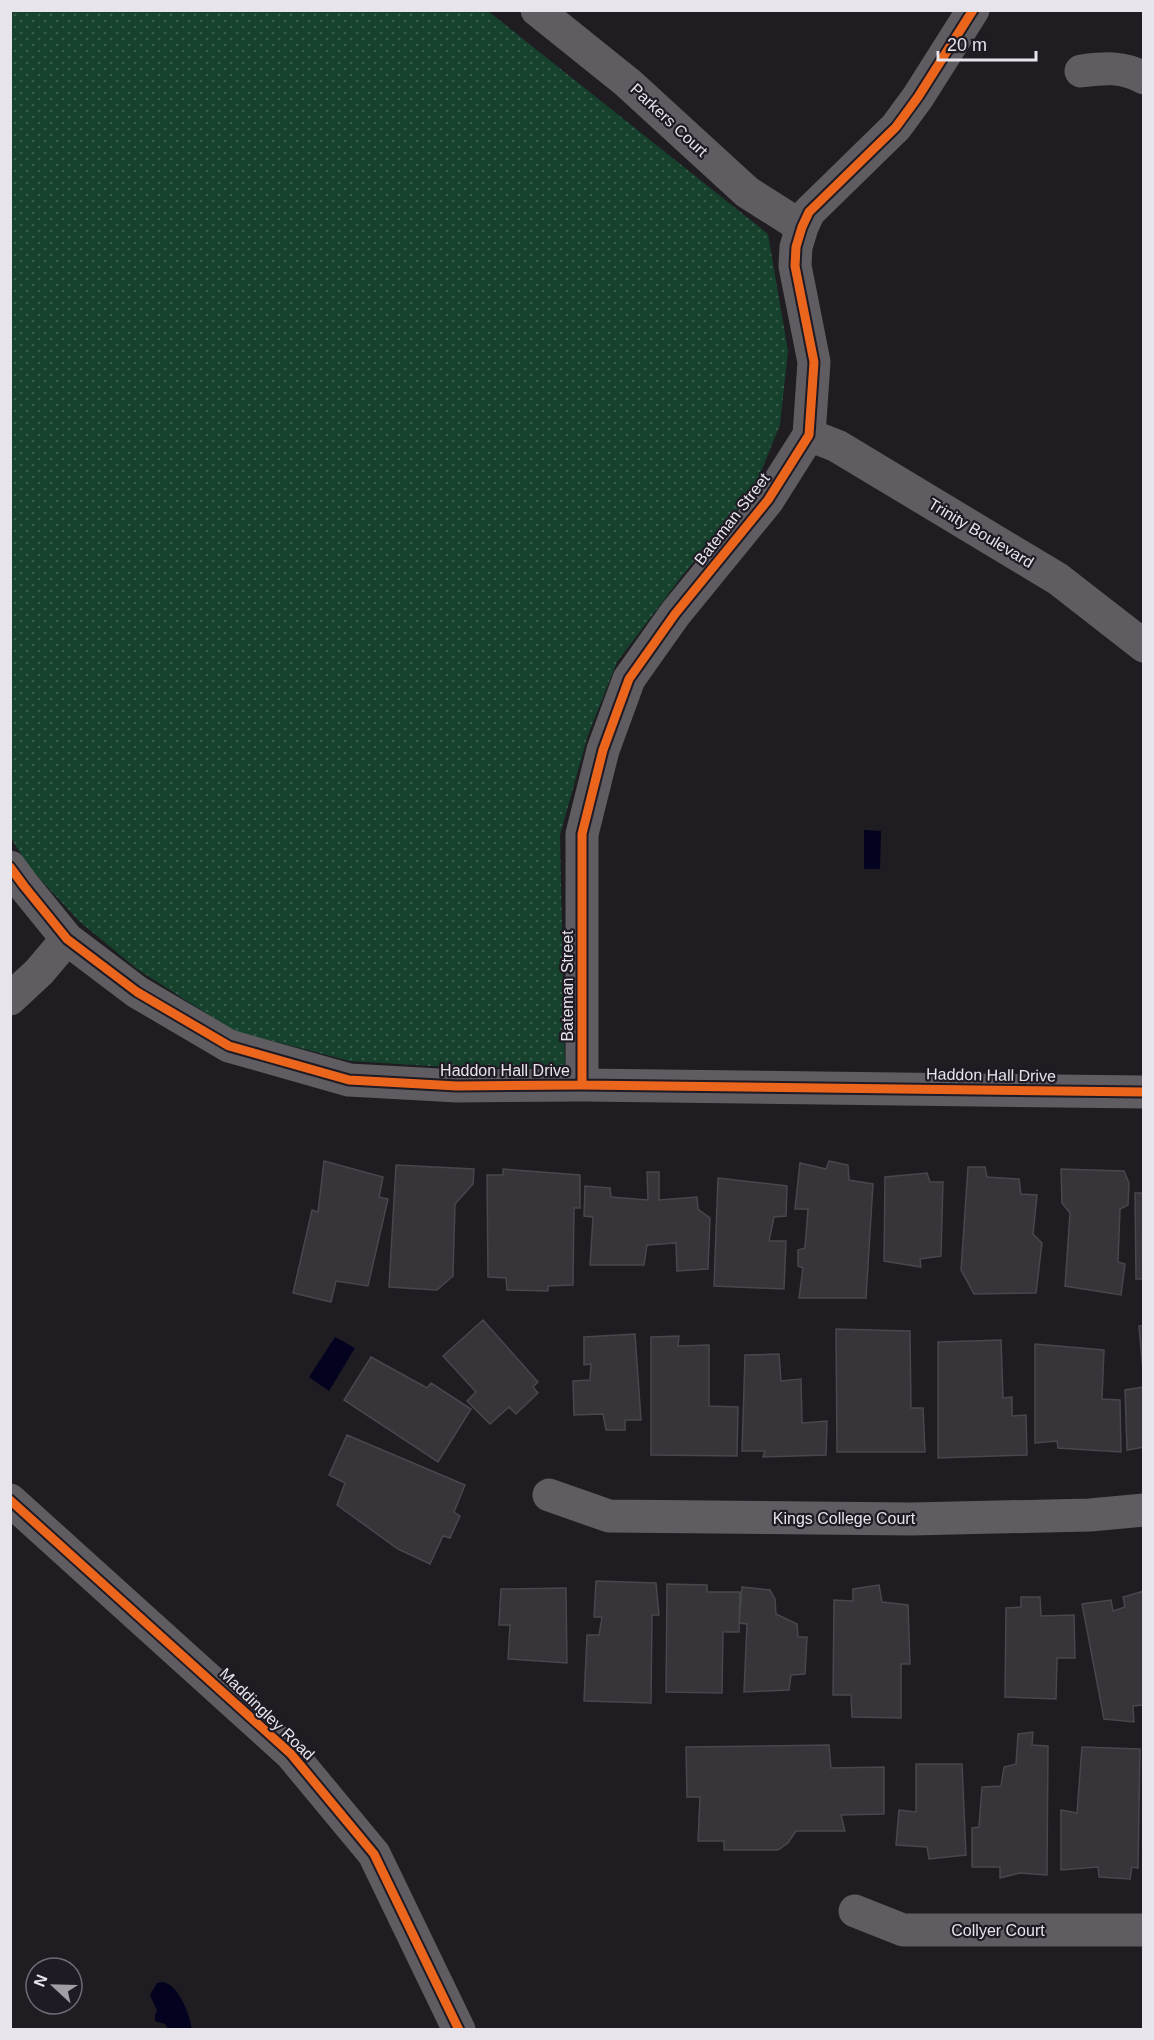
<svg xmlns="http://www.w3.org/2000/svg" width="1154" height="2040" viewBox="0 0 1154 2040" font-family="Arial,sans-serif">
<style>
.park{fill:url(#park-dots)}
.water{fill:#030320}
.building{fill:#37353a;stroke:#48474c;stroke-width:1.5}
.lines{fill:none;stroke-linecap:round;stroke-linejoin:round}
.minor{stroke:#5f5d61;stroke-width:33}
.cycleway-casing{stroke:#1f1a24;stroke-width:13}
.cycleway{stroke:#eb651d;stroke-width:9}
.labels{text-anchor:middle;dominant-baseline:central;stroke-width:4.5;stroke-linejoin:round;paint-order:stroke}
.street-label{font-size:16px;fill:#e8e4eb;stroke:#1f1a24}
</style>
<defs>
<pattern id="park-dots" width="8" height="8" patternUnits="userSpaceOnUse" patternTransform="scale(1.5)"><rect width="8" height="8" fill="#15412d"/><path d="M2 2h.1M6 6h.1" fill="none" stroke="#375c4c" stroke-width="1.8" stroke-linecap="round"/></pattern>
</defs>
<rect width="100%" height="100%" fill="#1f1c22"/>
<path class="park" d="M 11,11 L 488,11 L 768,234 L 788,351 L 780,425 L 753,491 L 682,576 L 617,662 L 588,735 L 560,835 L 565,1068 L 447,1067 L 350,1061 L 234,1031 L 137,969 L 80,922 L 28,866 L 11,838 Z"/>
<path class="water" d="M 864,830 L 881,831 L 880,869 L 864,869 Z
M 335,1337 L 355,1348 L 329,1391 L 309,1377 Z
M 163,1982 C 180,1986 189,2014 192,2029 L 168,2029 L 165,2024 L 155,2021 L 155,2016 L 157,2010 L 150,1995 L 157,1983 Z"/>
<path class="building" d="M 324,1161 L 383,1177 L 379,1197 L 388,1199 L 368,1286 L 336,1281 L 331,1302 L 293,1293 L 312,1210 L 318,1212 Z
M 829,1161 L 848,1165 L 849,1180 L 873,1184 L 866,1298 L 799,1298 L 803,1268 L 798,1266 L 798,1250 L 805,1248 L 808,1209 L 795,1209 L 800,1163 L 826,1169 Z
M 396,1165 L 474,1169 L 473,1184 L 455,1204 L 453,1276 L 437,1290 L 389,1287 Z
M 968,1167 L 985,1167 L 987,1177 L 1019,1179 L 1021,1194 L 1037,1195 L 1033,1234 L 1042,1243 L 1036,1293 L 974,1294 L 961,1270 Z
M 503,1169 L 580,1175 L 580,1208 L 574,1208 L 573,1285 L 548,1286 L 548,1291 L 507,1290 L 506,1278 L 488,1277 L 487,1175 L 503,1175 Z
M 1061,1169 L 1124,1171 L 1129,1183 L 1128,1205 L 1120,1209 L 1118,1262 L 1125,1264 L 1121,1295 L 1065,1286 L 1070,1213 L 1062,1203 Z
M 647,1172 L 659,1172 L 659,1200 L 697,1197 L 698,1209 L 710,1218 L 708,1269 L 677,1271 L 676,1243 L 647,1245 L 644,1265 L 590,1265 L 593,1217 L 584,1216 L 585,1186 L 610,1188 L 611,1197 L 648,1200 Z
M 927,1173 L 930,1182 L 943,1182 L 941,1256 L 920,1259 L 921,1267 L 884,1261 L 885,1177 Z
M 718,1178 L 787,1186 L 786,1216 L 774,1217 L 769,1241 L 786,1241 L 784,1289 L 714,1286 Z
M 1135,1193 L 1144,1193 L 1144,1279 L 1136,1279 Z
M 483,1320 L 538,1382 L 533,1387 L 538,1393 L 516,1414 L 509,1407 L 490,1424 L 467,1401 L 476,1392 L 443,1356 Z
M 1144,1325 L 1144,1381 L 1139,1326 Z
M 836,1329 L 910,1331 L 911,1408 L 923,1408 L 925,1452 L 837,1452 Z
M 635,1334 L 641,1420 L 625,1420 L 625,1430 L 606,1430 L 603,1414 L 574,1415 L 573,1381 L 590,1380 L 591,1364 L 584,1365 L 584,1337 Z
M 679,1336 L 678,1346 L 709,1345 L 709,1406 L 738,1407 L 737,1456 L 651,1455 L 651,1337 Z
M 1001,1340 L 1003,1398 L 1012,1397 L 1012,1416 L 1026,1415 L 1027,1455 L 938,1458 L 938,1342 Z
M 1035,1344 L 1104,1350 L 1102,1399 L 1120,1400 L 1121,1452 L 1058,1448 L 1057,1441 L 1035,1443 Z
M 779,1354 L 781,1381 L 801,1379 L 802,1423 L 827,1421 L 826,1455 L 763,1457 L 765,1451 L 742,1451 L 745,1355 Z
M 371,1357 L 427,1388 L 431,1383 L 471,1409 L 438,1462 L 344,1400 Z
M 1144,1387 L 1144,1447 L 1127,1450 L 1125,1390 Z
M 347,1435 L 465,1485 L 454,1512 L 460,1516 L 450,1538 L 443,1536 L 430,1564 L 398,1549 L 337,1505 L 345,1483 L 329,1475 Z
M 596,1581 L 656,1583 L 659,1615 L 652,1615 L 651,1703 L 584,1701 L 587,1635 L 599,1635 L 602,1617 L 594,1617 Z
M 667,1584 L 707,1585 L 707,1592 L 740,1592 L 739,1632 L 723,1632 L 722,1693 L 666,1692 Z
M 879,1585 L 882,1602 L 908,1605 L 910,1664 L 901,1664 L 901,1718 L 852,1717 L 851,1695 L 833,1695 L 834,1600 L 853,1601 L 853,1589 Z
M 742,1587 L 770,1590 L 775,1599 L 776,1614 L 797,1624 L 798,1637 L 807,1637 L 805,1674 L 791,1675 L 789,1690 L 744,1692 L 747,1624 L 739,1623 Z
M 566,1588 L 567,1663 L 508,1659 L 510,1625 L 499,1625 L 501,1589 Z
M 1144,1591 L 1144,1705 L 1133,1706 L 1134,1722 L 1104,1719 L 1082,1604 L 1111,1600 L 1113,1611 L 1125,1607 L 1123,1597 Z
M 1021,1597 L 1040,1597 L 1041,1616 L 1074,1615 L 1075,1658 L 1057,1658 L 1056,1699 L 1005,1697 L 1006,1608 L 1021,1607 Z
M 1033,1732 L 1032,1745 L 1048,1746 L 1047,1875 L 1020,1873 L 1000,1878 L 1000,1867 L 972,1867 L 972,1828 L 979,1827 L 982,1787 L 1001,1786 L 1004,1767 L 1016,1764 L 1018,1734 Z
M 829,1745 L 831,1768 L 884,1767 L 884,1814 L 841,1815 L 845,1831 L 796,1831 L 788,1843 L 778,1850 L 724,1850 L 724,1841 L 698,1841 L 700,1797 L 687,1797 L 686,1747 Z
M 1082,1747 L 1140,1749 L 1138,1868 L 1132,1867 L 1130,1879 L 1099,1877 L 1098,1867 L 1061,1870 L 1061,1810 L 1077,1813 Z
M 916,1764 L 962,1764 L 966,1855 L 929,1859 L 927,1847 L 896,1845 L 899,1810 L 916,1812 Z"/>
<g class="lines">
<path class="minor" d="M 537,10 L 628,83 L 747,192 L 802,227
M 1081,71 C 1104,68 1123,66 1144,78
M 809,435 L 837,446 L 1058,579 L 1144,646
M 10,867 L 24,886 L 67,939 L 137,992 L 229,1046 L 349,1080 L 457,1086 L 582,1085 L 1144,1092
M 10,999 L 39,972 L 67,939
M 582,1085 L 582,834 L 603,750 L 629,679 L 675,614 L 768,500 L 809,435 L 814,362 L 795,266 L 796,247 L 802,227 L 809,212 L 896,127 L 918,97 L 973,10
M 549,1495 L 609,1516 L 912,1519 L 1090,1515 L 1144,1510
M 10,1500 L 291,1754 L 374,1854 L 459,2030
M 855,1911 L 903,1930 L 1144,1930"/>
<defs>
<path id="cycleway" d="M 10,867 L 24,886 L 67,939 L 137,992 L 229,1046 L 349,1080 L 457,1086 L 582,1085 L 1144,1092
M 582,1085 L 582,834 L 603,750 L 629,679 L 675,614 L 768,500 L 809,435 L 814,362 L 795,266 L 796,247 L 802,227 L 809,212 L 896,127 L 918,97 L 973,10
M 10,1500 L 291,1754 L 374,1854 L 459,2030"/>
</defs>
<use href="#cycleway" class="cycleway-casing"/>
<use href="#cycleway" class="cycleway"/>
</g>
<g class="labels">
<g class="street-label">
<text transform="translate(669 120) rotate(43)">Parkers Court</text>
<text transform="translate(732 519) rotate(-52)">Bateman Street</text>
<text transform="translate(981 533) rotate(31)">Trinity Boulevard</text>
<text transform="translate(567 986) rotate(-90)">Bateman Street</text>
<text x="505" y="1070">Haddon Hall Drive</text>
<text transform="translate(991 1075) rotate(1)">Haddon Hall Drive</text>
<text x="844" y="1518">Kings College Court</text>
<text transform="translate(267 1714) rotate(44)">Maddingley Road</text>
<text x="998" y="1930">Collyer Court</text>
</g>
</g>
<rect width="1154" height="2040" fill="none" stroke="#e8e4eb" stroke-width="24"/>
<g transform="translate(54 1986) rotate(292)"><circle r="28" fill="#1f1a24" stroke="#6f6b74" stroke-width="1.5"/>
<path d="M0-4.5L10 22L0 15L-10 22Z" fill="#a29ea5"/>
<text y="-9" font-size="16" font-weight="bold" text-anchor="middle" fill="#e8e4eb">N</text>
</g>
<path d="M938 51v9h98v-9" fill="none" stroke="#e8e4eb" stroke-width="3"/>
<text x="947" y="51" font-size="18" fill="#e8e4eb" stroke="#1f1a24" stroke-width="4.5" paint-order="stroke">20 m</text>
</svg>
